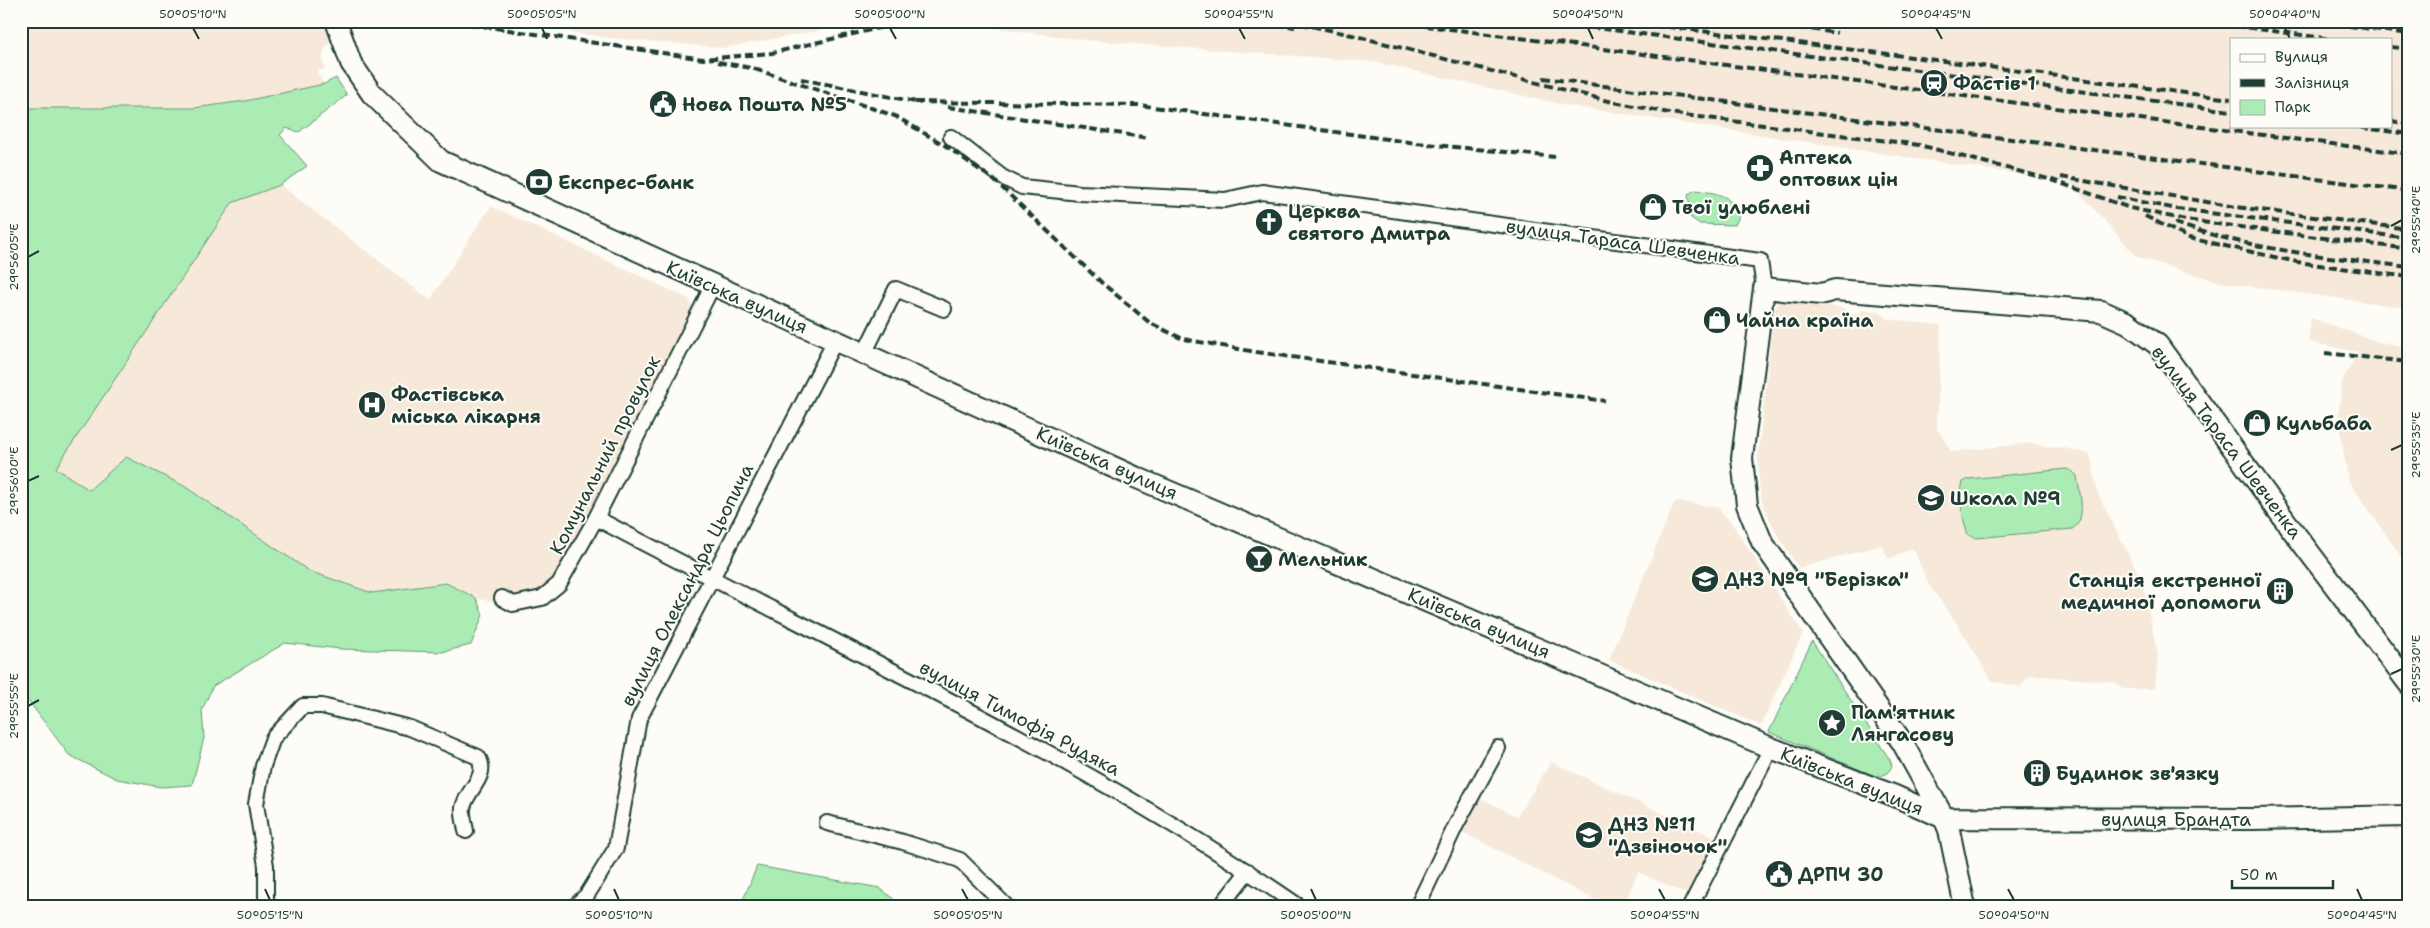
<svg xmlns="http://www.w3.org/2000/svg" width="2430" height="928" viewBox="0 0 2430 928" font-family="'Shantell Sans',sans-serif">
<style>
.built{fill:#f6e9da;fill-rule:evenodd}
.green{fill:#abecb5;stroke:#659474}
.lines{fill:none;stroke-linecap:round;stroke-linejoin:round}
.street-casing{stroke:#1f3d34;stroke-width:18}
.secondary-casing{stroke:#1f3d34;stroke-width:24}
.street{stroke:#fdfcf7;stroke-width:14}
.secondary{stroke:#fdfcf7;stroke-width:20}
.rail{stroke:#1f3d34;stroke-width:4;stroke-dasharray:8 4;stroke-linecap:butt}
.ticks{fill:none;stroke:#1f3d34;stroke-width:2}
.labels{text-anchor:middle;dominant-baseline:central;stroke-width:4;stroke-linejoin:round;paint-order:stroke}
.poi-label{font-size:19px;font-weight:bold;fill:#1f3d34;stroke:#fdfcf7;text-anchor:start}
.street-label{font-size:19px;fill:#1f3d34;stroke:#fdfcf7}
.neatline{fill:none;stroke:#1f3d34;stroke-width:2}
.ticks-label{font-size:12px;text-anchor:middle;fill:#1f3d34}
</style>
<rect width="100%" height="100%" fill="#fdfcf7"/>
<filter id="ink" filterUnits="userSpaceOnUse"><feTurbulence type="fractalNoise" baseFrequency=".02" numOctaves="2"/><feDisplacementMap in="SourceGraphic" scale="10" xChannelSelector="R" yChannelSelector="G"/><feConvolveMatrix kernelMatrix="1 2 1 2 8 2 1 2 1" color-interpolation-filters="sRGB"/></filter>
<g filter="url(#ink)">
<path class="built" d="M 21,21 L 322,21 L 331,42 L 324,50 L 322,61 L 326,68 L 317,72 L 324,84 L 245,101 L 194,108 L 21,108 Z
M 487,21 L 856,21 L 856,24 L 723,48 L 612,38 Z
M 947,21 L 2409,21 L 2409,308 L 2220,282 L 2137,257 L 2070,182 L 1564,105 L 1375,62 L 1084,40 ZM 2231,39 L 2391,39 L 2391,126 L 2231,126 Z
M 280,185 L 430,300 L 491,206 L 689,299 L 694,312 L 543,604 L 511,606 L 476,598 L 446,583 L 372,593 L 309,571 L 184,486 L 89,490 L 56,468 L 232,203 Z
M 1780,301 L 1844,308 L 1849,314 L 1858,314 L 1862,310 L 1879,311 L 1887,319 L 1941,325 L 1937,428 L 1951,452 L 2030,443 L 2056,448 L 2060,447 L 2090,454 L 2098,494 L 2143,583 L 2158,657 L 2155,689 L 2123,689 L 2115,682 L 2029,675 L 2020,687 L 1992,681 L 1958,625 L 1929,585 L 1913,548 L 1888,559 L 1882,545 L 1799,568 L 1775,531 L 1762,502 L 1759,483 L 1758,457 L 1774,310 Z
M 2311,318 L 2385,344 L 2409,346 L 2409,568 L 2348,480 L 2338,418 L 2342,381 L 2358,352 L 2308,342 Z
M 1675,501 L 1717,507 L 1733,525 L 1803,633 L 1761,726 L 1609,660 Z
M 1551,762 L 1718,839 L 1688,895 L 1638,872 L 1623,907 L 1609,907 L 1460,831 L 1478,797 L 1517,816 Z"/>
<path class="green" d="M 336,78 L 347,95 L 299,132 L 286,128 L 280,135 L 307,166 L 280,185 L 232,203 L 56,468 L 89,490 L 126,457 L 184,486 L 309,571 L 372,593 L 446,583 L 476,598 L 483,615 L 471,645 L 442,652 L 341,649 L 285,643 L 213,686 L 202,710 L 204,738 L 192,785 L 161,787 L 117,779 L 69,755 L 21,691 L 21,108 L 194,108 L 245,101 L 324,84 Z
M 1696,190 C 1719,194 1728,193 1740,215 L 1735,225 L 1700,224 L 1691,218 L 1688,194 Z
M 2066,469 L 2072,471 L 2077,476 C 2079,491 2088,520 2072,529 L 1976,538 L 1968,535 C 1963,521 1958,498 1963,482 L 1969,479 Z
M 1812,641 L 1890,760 L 1892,766 C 1888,774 1884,776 1875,776 L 1769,732 Z
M 757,866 L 880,888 L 903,907 L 740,907 Z"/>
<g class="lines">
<defs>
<path id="street" d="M 951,137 L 1002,177 L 1022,187 L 1080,193 L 1225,200 L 1262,192 L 1760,261 L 1764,288
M 864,354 L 896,289 L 944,309
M 596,518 C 833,644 1079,754 1300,907
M 502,598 L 513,604 L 542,598 L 559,584 L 596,518 L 713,285
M 827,823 L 903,842 L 960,860 L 1007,907
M 266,907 L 266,866 L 256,804 L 263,766 L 273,738 L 303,706 L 322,706 L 410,728 L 478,757 C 490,776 466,790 463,808 C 462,815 465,824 466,831
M 574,907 L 587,895 L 616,848 L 639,719 L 835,341
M 1220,907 L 1248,871
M 1417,907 L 1456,825 L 1498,748
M 1690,907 L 1771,748"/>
<path id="secondary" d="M 336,21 L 351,63 L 372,94 L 441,161 L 1135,477 L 1771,748 L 1895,796 L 1944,818 L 2252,819 L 2409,816
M 1965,907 L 1949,830 L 1944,818 L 1902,742 L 1762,542 L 1747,505 L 1742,458 L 1764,288 L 1821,294 L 1835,290 L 2101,311 L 2128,323 L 2158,345 L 2290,527 L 2409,684"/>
</defs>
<use href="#street" class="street-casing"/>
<use href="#secondary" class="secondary-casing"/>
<use href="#street" class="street"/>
<use href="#secondary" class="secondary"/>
<path class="rail" d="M 448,21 L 703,59 L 772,53 L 883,27 L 923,21
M 1253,21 L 1295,27
M 1289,21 L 1352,35 L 1604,100 L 1669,113 L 1919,145 L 2052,180 L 2130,208 L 2186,220 L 2409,249
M 1389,21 L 2409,154
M 1543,21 L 2231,111
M 1620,21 L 1944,61 L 2231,99
M 1752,21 L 1837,33
M 2200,21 L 2331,39
M 2313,21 L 2409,34
M 2391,47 L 2409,49
M 718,62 L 762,70
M 755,69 L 895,116 L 946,146 L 994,180 L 1102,283 L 1150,323 L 1183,339 L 1256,352 L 1605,401
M 1543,78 L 2409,191
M 801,79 L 921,103
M 915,102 L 1139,105 L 1416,143 L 1555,157
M 948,107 L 1149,138
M 2391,121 L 2409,124
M 2349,126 L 2409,134
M 2061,177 L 2236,207 L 2409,229
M 2117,197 L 2177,209 L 2409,238
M 2145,216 L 2189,238 L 2297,262 L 2409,277
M 2175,223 C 2250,250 2330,257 2409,267
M 2325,353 L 2409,362"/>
</g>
</g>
<path class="ticks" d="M 193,28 L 199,39M 542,28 L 547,39M 890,28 L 896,39M 1239,28 L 1245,39M 1588,28 L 1593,39M 1936,28 L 1942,39M 2285,28 L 2290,39M 2391,226 L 2402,220M 28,257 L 39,251M 2391,450 L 2402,445M 28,481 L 39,476M 2391,674 L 2402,669M 28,706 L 39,700M 265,889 L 270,900M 614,889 L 619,900M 962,889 L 968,900M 1311,889 L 1316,900M 1659,889 L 1665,900M 2008,889 L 2014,900M 2357,889 L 2362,900"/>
<defs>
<symbol id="station-disc" viewBox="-11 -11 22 22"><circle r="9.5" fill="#1f3d34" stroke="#fdfcf7"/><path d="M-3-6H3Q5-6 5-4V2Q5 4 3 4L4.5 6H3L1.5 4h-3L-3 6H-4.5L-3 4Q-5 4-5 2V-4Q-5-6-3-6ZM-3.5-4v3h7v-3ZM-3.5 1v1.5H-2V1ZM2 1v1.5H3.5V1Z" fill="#fff"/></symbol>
<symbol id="civic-disc" viewBox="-11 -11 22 22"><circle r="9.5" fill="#1f3d34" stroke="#fdfcf7"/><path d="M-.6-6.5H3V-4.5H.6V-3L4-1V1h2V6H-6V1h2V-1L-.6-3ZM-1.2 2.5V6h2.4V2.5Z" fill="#fff"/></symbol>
<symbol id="pharmacy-disc" viewBox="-11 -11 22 22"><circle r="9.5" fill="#1f3d34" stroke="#fdfcf7"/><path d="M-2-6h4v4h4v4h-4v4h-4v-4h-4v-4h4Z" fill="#fff"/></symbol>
<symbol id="bank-disc" viewBox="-11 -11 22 22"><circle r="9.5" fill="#1f3d34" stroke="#fdfcf7"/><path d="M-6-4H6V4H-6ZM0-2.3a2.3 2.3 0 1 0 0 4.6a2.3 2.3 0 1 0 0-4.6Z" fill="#fff"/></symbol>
<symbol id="shop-disc" viewBox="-11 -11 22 22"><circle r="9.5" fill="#1f3d34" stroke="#fdfcf7"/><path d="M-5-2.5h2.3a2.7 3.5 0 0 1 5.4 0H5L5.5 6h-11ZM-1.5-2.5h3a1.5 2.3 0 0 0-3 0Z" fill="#fff"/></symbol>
<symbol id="church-disc" viewBox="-11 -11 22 22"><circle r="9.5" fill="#1f3d34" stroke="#fdfcf7"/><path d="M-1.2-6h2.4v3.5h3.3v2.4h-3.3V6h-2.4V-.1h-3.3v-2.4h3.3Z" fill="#fff"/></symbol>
<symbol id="hospital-disc" viewBox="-11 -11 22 22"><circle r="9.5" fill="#1f3d34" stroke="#fdfcf7"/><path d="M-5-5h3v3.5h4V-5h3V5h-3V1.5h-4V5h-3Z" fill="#fff"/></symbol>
<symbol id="school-disc" viewBox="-11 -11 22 22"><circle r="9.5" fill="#1f3d34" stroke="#fdfcf7"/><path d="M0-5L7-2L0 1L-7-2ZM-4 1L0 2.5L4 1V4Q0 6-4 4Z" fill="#fff"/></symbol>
<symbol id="bar-disc" viewBox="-11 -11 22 22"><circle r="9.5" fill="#1f3d34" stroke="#fdfcf7"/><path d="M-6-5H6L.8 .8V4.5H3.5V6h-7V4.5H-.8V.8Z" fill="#fff"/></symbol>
<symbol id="building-disc" viewBox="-11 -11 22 22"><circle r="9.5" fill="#1f3d34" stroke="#fdfcf7"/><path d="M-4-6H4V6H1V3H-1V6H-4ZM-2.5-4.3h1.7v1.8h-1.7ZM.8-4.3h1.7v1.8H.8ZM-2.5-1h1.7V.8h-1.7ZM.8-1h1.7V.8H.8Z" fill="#fff"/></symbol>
<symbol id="sight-disc" viewBox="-11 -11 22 22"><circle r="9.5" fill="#1f3d34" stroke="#fdfcf7"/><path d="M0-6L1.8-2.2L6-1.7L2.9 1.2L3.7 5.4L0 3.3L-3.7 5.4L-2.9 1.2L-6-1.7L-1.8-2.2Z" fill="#fff"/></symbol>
</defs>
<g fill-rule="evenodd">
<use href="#station-disc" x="1918" y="67" width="32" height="32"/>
<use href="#civic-disc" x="647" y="88" width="32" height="32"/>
<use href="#pharmacy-disc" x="1744" y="152" width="32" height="32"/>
<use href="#bank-disc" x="523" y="166" width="32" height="32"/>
<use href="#shop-disc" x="1637" y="191" width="32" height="32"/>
<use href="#church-disc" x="1253" y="206" width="32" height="32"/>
<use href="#shop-disc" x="1701" y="304" width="32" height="32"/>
<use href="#hospital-disc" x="356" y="389" width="32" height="32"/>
<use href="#shop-disc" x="2241" y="407" width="32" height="32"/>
<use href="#school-disc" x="1915" y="482" width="32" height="32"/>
<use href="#bar-disc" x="1243" y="543" width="32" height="32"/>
<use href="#school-disc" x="1689" y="563" width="32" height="32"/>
<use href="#building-disc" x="2264" y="575" width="32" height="32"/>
<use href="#sight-disc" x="1816" y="707" width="32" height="32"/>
<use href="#building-disc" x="2021" y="757" width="32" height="32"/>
<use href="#school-disc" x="1573" y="819" width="32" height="32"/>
<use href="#civic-disc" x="1763" y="858" width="32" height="32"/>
</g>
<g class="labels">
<g class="poi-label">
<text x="1953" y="83">Фастів 1</text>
<text x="682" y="104">Нова Пошта №5</text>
<text x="1779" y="157">Аптека<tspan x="1779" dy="22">оптових цін</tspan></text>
<text x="558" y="182">Експрес-банк</text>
<text x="1672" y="207">Твої улюблені</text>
<text x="1288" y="211">Церква<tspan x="1288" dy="22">святого Дмитра</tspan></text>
<text x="1736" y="320">Чайна країна</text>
<text x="391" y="394">Фастівська<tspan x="391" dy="22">міська лікарня</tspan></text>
<text x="2276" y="423">Кульбаба</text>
<text x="1950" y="498">Школа №9</text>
<text x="1278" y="559">Мельник</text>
<text x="1724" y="579">ДНЗ №9 "Берізка"</text>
<text x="2261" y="580" text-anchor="end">Станція екстренної<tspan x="2261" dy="22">медичної допомоги</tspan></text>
<text x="1851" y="712">Пам'ятник<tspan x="1851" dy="22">Лянгасову</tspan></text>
<text x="2056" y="773">Будинок зв'язку</text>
<text x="1608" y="824">ДНЗ №11<tspan x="1608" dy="22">"Дзвіночок"</tspan></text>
<text x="1798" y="874">ДРПЧ 30</text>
</g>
<g class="street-label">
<text transform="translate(1623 242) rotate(8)">вулиця Тараса Шевченка</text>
<text transform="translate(737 297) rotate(24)">Київська вулиця</text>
<text transform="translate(2227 442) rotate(53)">вулиця Тараса Шевченка</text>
<text transform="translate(605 455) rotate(-63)">Комунальний провулок</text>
<text transform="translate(1107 463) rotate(24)">Київська вулиця</text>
<text transform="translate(687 585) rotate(-63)">вулиця Олександра Цьопича</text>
<text transform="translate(1479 623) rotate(23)">Київська вулиця</text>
<text transform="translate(1020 718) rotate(28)">вулиця Тимофія Рудяка</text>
<text transform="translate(1852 781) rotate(22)">Київська вулиця</text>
<text x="2176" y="819">вулиця Брандта</text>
</g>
</g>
<rect width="2430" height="928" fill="none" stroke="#fdfcf7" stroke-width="55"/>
<rect x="2230" y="38" width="162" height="90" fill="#fdfcf7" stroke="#a4b0a9"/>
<rect x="2240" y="54" width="25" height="8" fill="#fdfcf7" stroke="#a4b0a9"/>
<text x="2275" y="62" font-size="15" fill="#1f3d34">Вулиця</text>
<rect x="2240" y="79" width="25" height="8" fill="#1f3d34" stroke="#a4b0a9"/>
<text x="2275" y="88" font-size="15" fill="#1f3d34">Залізниця</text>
<rect x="2240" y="100" width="25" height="15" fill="#abecb5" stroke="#a4b0a9"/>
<text x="2275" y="112" font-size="15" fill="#1f3d34">Парк</text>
<path d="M2232 880v8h101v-8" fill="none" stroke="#1f3d34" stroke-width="2.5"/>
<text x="2240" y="880" font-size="15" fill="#1f3d34" stroke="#fdfcf7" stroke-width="4" paint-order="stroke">50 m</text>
<rect x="28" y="28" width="2374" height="872" class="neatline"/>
<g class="ticks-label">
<text x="193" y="18">50°05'10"N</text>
<text x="542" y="18">50°05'05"N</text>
<text x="890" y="18">50°05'00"N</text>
<text x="1239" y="18">50°04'55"N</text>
<text x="1588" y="18">50°04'50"N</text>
<text x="1936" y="18">50°04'45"N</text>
<text x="2285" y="18">50°04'40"N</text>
<text transform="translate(2416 220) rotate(-90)" y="4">29°55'40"E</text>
<text transform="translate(14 257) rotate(-90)" y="4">29°56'05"E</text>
<text transform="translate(2416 445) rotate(-90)" y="4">29°55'35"E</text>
<text transform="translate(14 481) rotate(-90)" y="4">29°56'00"E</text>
<text transform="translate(2416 669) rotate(-90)" y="4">29°55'30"E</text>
<text transform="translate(14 706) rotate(-90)" y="4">29°55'55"E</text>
<text x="270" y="919">50°05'15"N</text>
<text x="619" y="919">50°05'10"N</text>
<text x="968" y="919">50°05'05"N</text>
<text x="1316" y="919">50°05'00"N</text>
<text x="1665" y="919">50°04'55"N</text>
<text x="2014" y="919">50°04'50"N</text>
<text x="2362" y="919">50°04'45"N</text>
</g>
</svg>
